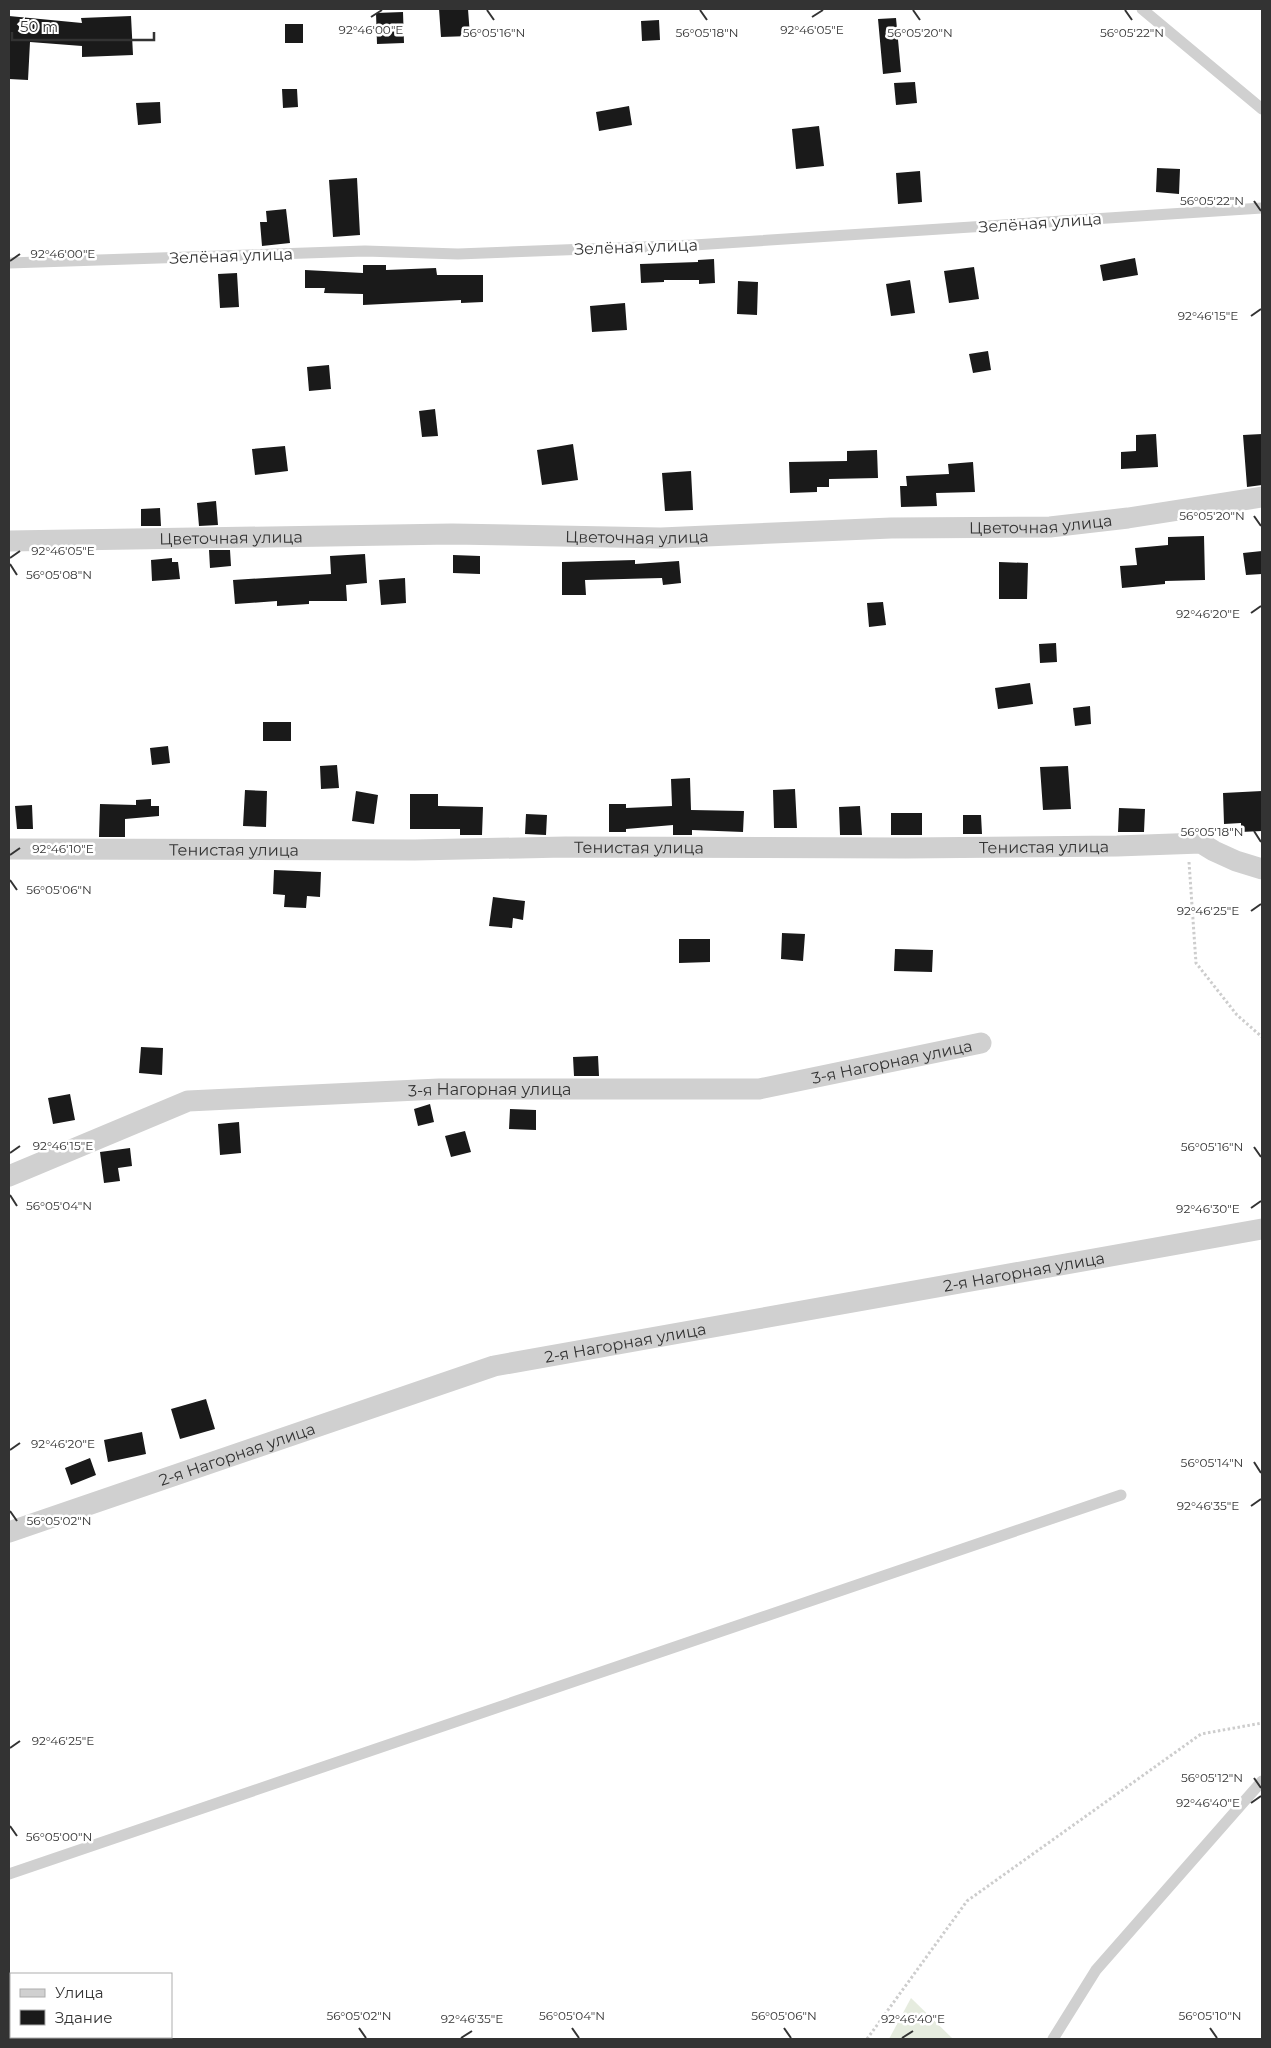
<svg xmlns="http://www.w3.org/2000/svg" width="1271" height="2048" viewBox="0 0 1271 2048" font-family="Montserrat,sans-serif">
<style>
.green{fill:#e6ecdf}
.building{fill:#1a1a1a}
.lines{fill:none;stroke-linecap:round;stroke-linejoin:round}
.path{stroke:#cdcdcd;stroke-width:3;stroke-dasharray:2.5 2.5;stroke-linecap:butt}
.lane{stroke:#d0d0d0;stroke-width:11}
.street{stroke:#d0d0d0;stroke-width:21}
.ticks{fill:none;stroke:#333;stroke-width:2}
.labels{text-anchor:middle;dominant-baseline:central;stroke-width:5;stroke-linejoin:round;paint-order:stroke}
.street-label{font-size:16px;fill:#333;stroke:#fff}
.ticks-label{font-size:12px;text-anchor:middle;fill:#333;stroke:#fff;stroke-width:5;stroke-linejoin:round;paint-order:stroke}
</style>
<rect width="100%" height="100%" fill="#fff"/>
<path class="green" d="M 911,1998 L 953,2039 L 889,2039 Z"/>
<path class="building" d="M 439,9 L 468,9 L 470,36 L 441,37 Z
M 403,12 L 404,43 L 377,44 L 376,13 Z
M 9,16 L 82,23 L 81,18 L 131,16 L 133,55 L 82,57 L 82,46 L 30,42 L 28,80 L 9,79 Z
M 896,18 L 901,72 L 883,74 L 878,19 Z
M 659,20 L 660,40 L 642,41 L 641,21 Z
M 285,24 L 303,24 L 303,43 L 285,43 Z
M 915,82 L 917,103 L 896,105 L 894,83 Z
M 282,89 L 297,89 L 298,107 L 283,108 Z
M 160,102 L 161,123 L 138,125 L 136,103 Z
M 629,106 L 632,125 L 599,131 L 596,112 Z
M 819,126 L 824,166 L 796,169 L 792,129 Z
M 1157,168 L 1180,169 L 1179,194 L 1156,192 Z
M 920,171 L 922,202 L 898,204 L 896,173 Z
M 357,178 L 360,235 L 333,237 L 329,180 Z
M 286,209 L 290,243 L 262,246 L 260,222 L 267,222 L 266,211 Z
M 1135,258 L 1138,275 L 1103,281 L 1100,265 Z
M 714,259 L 715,283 L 699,284 L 699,280 L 664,280 L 664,282 L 641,283 L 640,264 L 698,262 L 698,260 Z
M 363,265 L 386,265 L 386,270 L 436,268 L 437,275 L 483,275 L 483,302 L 461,303 L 461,300 L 363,305 L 363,294 L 324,293 L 325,288 L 305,288 L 305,270 L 363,273 Z
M 974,267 L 979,299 L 949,303 L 944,271 Z
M 237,273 L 239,307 L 220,308 L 218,274 Z
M 910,280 L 915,313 L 891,316 L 886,284 Z
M 738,281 L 758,282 L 757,315 L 737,314 Z
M 625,303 L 627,330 L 592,332 L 590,306 Z
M 988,351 L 991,370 L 973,373 L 969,354 Z
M 329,365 L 331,389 L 309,391 L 307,367 Z
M 435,409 L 438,436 L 422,437 L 419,411 Z
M 1156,434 L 1158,467 L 1121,469 L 1121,452 L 1136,451 L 1136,435 Z
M 1262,434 L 1262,485 L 1247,487 L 1243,435 Z
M 573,444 L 578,480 L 542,485 L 537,450 Z
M 285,446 L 288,471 L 255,475 L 252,449 Z
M 877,450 L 878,478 L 829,479 L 829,487 L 817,487 L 817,492 L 790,493 L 789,462 L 847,461 L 847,451 Z
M 973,462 L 975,492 L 936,493 L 937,506 L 901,507 L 900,486 L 907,486 L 906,476 L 949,474 L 948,464 Z
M 691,471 L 693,510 L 665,511 L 662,473 Z
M 216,501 L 218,525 L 199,526 L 197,503 Z
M 160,508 L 161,526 L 141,526 L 141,509 Z
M 1204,536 L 1205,580 L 1165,581 L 1165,584 L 1122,588 L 1120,566 L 1137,565 L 1135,548 L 1168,545 L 1168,537 Z
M 209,550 L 230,550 L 231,566 L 210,568 Z
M 1262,551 L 1262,574 L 1246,575 L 1243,553 Z
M 365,554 L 367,583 L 346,585 L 347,601 L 309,601 L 309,604 L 277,606 L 277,601 L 235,604 L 233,580 L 331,574 L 330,556 Z
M 453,555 L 480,556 L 480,574 L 453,573 Z
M 172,558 L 172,562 L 178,562 L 180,579 L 152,581 L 151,560 Z
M 635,560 L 635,564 L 679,561 L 681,583 L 663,585 L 662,578 L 585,580 L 586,595 L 562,595 L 562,562 Z
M 999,562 L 1028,563 L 1027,599 L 999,599 Z
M 405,578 L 406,603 L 381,605 L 379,580 Z
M 883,602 L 886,625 L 869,627 L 867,603 Z
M 1056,643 L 1057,662 L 1040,663 L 1039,644 Z
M 1030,683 L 1033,704 L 998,709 L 995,688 Z
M 1090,706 L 1091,724 L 1075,726 L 1073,708 Z
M 263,722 L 291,722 L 291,741 L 263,741 Z
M 168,746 L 170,763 L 152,765 L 150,748 Z
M 337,765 L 339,788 L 321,789 L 320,766 Z
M 1068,766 L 1071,809 L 1043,810 L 1040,767 Z
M 690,778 L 691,810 L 744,811 L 743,832 L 692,830 L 692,835 L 673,835 L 673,825 L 626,829 L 626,832 L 609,832 L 609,804 L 626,804 L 626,808 L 672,806 L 671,779 Z
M 795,789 L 797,828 L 774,828 L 773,790 Z
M 245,790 L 267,791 L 266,827 L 243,826 Z
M 356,791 L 378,795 L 374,824 L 352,821 Z
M 1262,791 L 1262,831 L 1241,832 L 1241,823 L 1224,824 L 1223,793 Z
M 410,794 L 438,794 L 438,806 L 483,807 L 482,835 L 460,835 L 460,829 L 410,829 Z
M 151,799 L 151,806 L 159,806 L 159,816 L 125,819 L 125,837 L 99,837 L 100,804 L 136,805 L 136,800 Z
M 32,805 L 33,829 L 17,829 L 15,806 Z
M 860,806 L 862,835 L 840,835 L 839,807 Z
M 1119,808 L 1145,809 L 1144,832 L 1118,832 Z
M 891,813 L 922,813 L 922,835 L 891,835 Z
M 526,814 L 547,815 L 546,835 L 525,834 Z
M 963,815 L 981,815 L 982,834 L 963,834 Z
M 274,870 L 321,872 L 320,897 L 307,896 L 306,908 L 284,907 L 285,895 L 273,894 Z
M 493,897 L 525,901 L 523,920 L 513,918 L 512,928 L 489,926 Z
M 782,933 L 805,934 L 803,961 L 781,959 Z
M 679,939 L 710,939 L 710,962 L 679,963 Z
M 895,949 L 933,950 L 932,972 L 894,971 Z
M 141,1047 L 163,1048 L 162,1075 L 139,1073 Z
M 598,1056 L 599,1076 L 574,1076 L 573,1057 Z
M 70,1094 L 75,1120 L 53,1124 L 48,1098 Z
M 430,1104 L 434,1122 L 418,1126 L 414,1109 Z
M 510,1109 L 536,1110 L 536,1130 L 509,1129 Z
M 239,1122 L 241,1153 L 220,1155 L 218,1124 Z
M 465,1131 L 471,1152 L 451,1157 L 445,1136 Z
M 130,1148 L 132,1166 L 118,1168 L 120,1181 L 104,1183 L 100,1152 Z
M 206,1399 L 215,1429 L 180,1439 L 171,1409 Z
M 142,1432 L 146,1454 L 108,1462 L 104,1440 Z
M 90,1458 L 96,1475 L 71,1485 L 65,1468 Z"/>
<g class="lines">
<path class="path" d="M 1189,862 L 1196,963 L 1237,1015 L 1262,1037
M 867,2039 L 967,1901 L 1201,1734 L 1262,1723"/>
<path class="lane" d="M 1142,9 L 1262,109
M 9,263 L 365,251 L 458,254 L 694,245 L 1262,208
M 9,1874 L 1121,1495
M 1053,2039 L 1096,1970 L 1262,1781"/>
<g class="street">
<path id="s1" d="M 9,541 L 452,534 L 661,538 L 891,528 L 1050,527 L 1128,518 L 1262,497"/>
<path id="s2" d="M 9,849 L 415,850 L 565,847 L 906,848 L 1117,846 L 1201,843 L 1214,851 L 1236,861 L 1262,869"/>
<path id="s3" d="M 9,1176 L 188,1101 L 439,1089 L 759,1089 L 981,1043"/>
<path id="s4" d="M 9,1532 L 494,1366 L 1262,1229"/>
</g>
</g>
<path class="ticks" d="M 487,10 L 494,20M 700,10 L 707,20M 913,10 L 920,20M 1125,10 L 1132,20M 371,17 L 382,10M 812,17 L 823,10M 1254,201 L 1261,211M 10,261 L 20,254M 1251,316 L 1261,309M 1254,516 L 1261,526M 10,558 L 20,551M 10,564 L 17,575M 1251,613 L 1261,606M 1254,831 L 1261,842M 10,855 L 20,848M 10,880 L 17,890M 1251,911 L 1261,904M 1254,1147 L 1261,1157M 10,1153 L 20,1146M 10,1195 L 17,1206M 1251,1208 L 1261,1201M 10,1450 L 20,1443M 1254,1462 L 1261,1473M 1251,1506 L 1261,1499M 10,1511 L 17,1521M 10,1748 L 20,1741M 1254,1778 L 1261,1788M 1251,1803 L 1261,1796M 10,1826 L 17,1836M 359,2028 L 366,2038M 572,2028 L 579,2038M 784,2028 L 791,2038M 1210,2028 L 1217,2038M 461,2038 L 472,2031M 902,2038 L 913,2031"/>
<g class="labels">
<g class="street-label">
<text transform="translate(1040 223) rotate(-4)">Зелёная улица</text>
<text transform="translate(636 247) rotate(-2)">Зелёная улица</text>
<text transform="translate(231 256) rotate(-2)">Зелёная улица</text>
<text stroke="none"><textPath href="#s1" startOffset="1032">Цветочная улица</textPath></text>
<text stroke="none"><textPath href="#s1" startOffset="628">Цветочная улица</textPath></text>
<text stroke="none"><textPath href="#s1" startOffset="222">Цветочная улица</textPath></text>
<text stroke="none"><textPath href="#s2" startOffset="630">Тенистая улица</textPath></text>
<text stroke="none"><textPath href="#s2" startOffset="1035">Тенистая улица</textPath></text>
<text stroke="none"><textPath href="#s2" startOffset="225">Тенистая улица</textPath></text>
<text stroke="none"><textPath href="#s3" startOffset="901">3-я Нагорная улица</textPath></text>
<text stroke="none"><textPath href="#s3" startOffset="496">3-я Нагорная улица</textPath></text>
<text stroke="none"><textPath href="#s4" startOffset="1051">2-я Нагорная улица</textPath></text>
<text stroke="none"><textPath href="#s4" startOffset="646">2-я Нагорная улица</textPath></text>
<text stroke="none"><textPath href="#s4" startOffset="241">2-я Нагорная улица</textPath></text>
</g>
</g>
<g class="ticks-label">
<text x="371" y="34">92°46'00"E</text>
<text x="812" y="34">92°46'05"E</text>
<text x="920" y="37">56°05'20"N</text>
<text x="494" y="37">56°05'16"N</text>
<text x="707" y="37">56°05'18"N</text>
<text x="1132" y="37">56°05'22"N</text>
<text x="1212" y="205">56°05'22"N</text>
<text x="63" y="258">92°46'00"E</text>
<text x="1208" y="320">92°46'15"E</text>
<text x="1212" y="520">56°05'20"N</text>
<text x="63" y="555">92°46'05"E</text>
<text x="59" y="579">56°05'08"N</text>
<text x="1208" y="618">92°46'20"E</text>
<text x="1212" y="836">56°05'18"N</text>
<text x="63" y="853">92°46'10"E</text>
<text x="59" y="894">56°05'06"N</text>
<text x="1208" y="915">92°46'25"E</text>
<text x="63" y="1150">92°46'15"E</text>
<text x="1212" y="1151">56°05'16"N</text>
<text x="59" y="1210">56°05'04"N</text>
<text x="1208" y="1213">92°46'30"E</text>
<text x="63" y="1448">92°46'20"E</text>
<text x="1212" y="1467">56°05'14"N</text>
<text x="1208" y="1510">92°46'35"E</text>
<text x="59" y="1525">56°05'02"N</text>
<text x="63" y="1745">92°46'25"E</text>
<text x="1212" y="1782">56°05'12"N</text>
<text x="1208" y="1807">92°46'40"E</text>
<text x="59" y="1841">56°05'00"N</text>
<text x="359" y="2020">56°05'02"N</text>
<text x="572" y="2020">56°05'04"N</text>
<text x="784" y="2020">56°05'06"N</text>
<text x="1210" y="2020">56°05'10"N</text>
<text x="472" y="2023">92°46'35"E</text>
<text x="913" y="2023">92°46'40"E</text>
</g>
<rect width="1271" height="2048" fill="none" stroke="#333333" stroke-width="20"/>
<rect x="10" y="1973" width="162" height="65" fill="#ffffff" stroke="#adadad"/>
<rect x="20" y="1989" width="25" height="8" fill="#d0d0d0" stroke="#adadad"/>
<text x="55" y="1998" font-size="15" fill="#333333">Улица</text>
<rect x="20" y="2010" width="25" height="15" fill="#1a1a1a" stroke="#adadad"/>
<text x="55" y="2023" font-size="15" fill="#333333">Здание</text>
<path d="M12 32v8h142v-8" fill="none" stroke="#333333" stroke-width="2.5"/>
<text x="20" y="32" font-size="15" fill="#333333" stroke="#ffffff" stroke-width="4" paint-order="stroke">50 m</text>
</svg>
